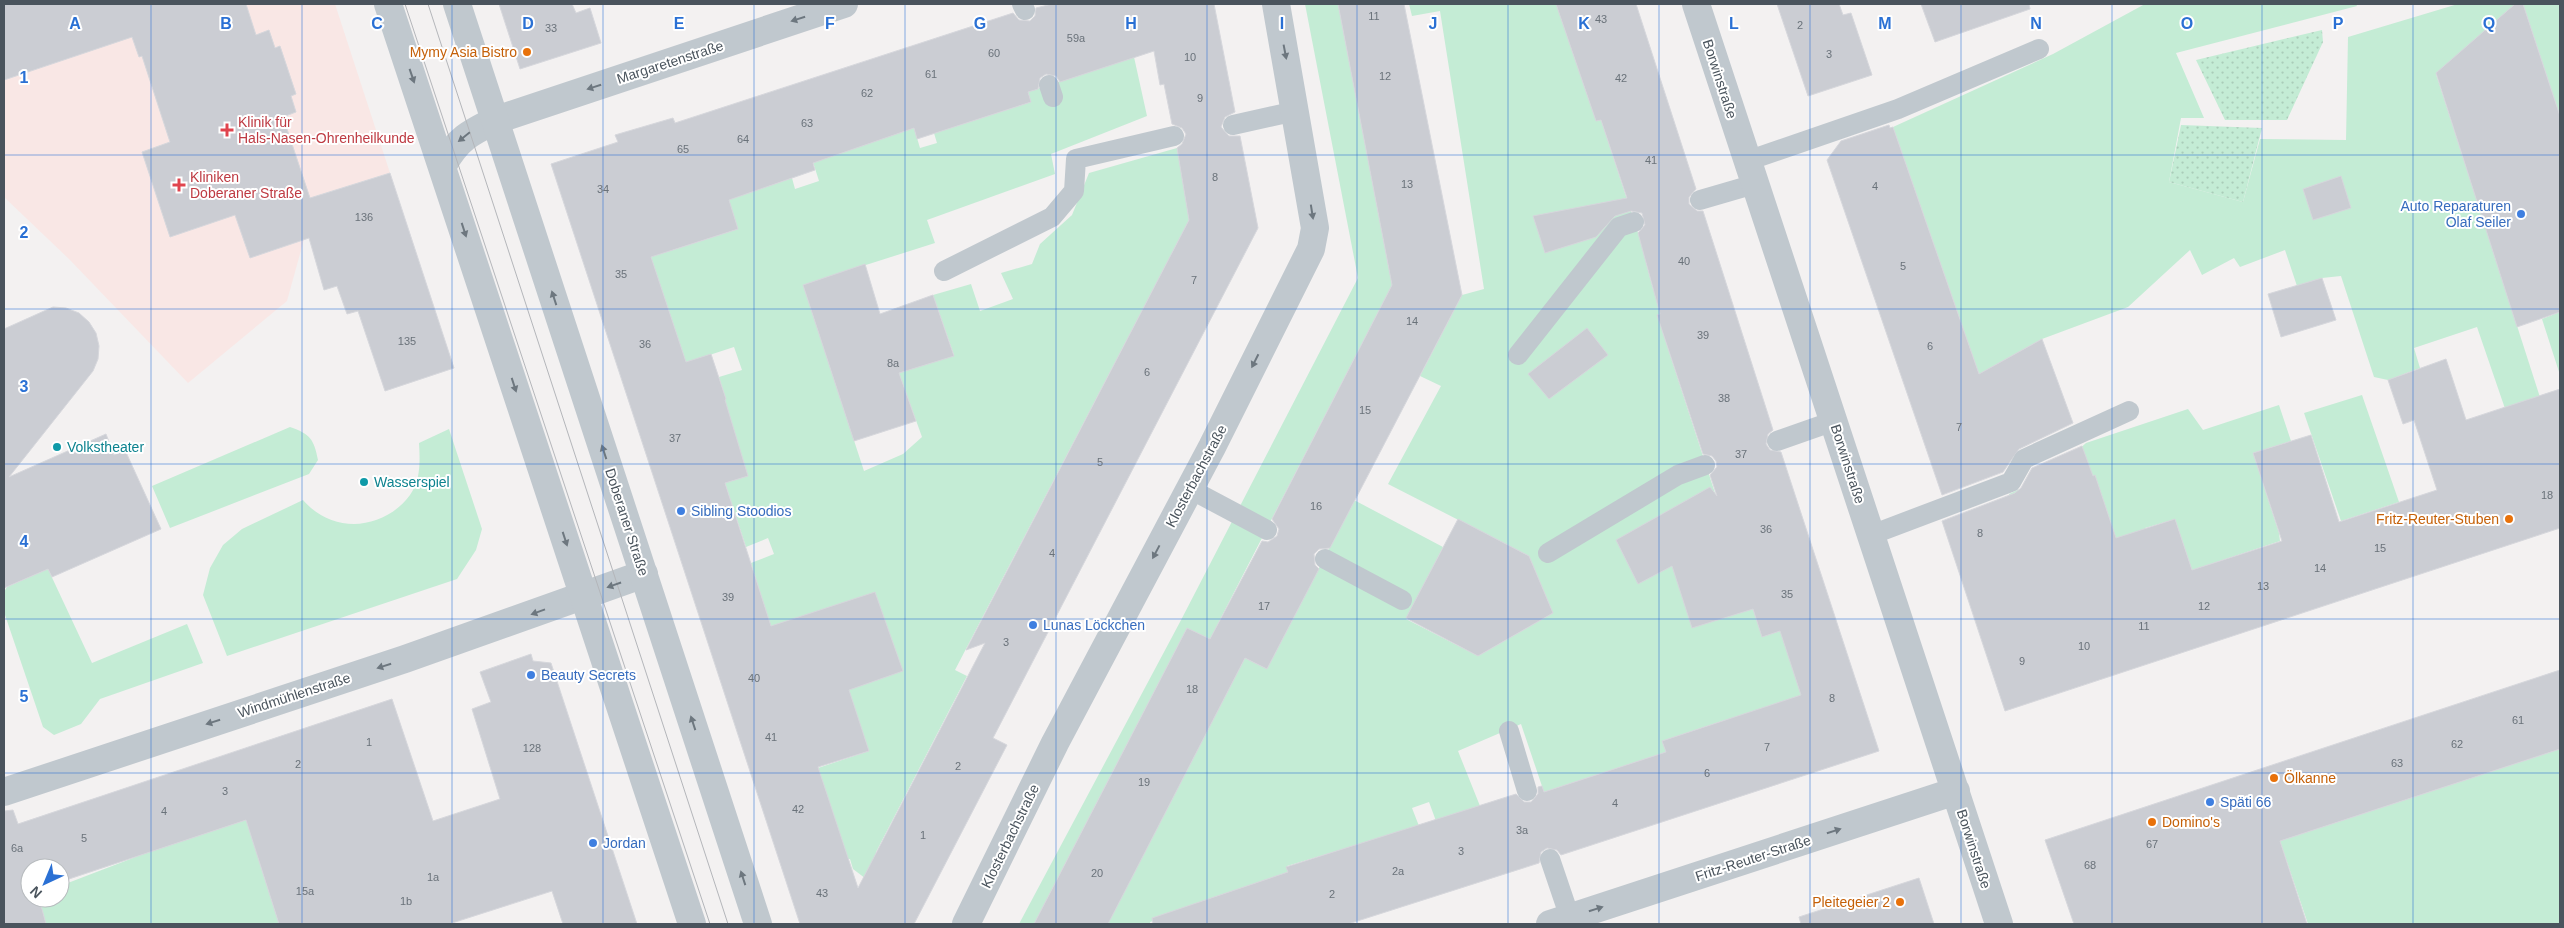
<svg xmlns="http://www.w3.org/2000/svg" width="2564" height="928" viewBox="0 0 2564 928" font-family="Arial,sans-serif">
<style>
.medical{fill:#f9e7e5}
.green{fill:#c4ecd5}
.park{fill:url(#park-dots)}
.building{fill:#cbcdd3;stroke:#d6d7dc;fill-rule:evenodd}
.lines{fill:none;stroke-linecap:round;stroke-linejoin:round}
.service{stroke:#c0c8ce;stroke-width:20}
.minor{stroke:#c0c8ce;stroke-width:28}
.tertiary{stroke:#c0c8ce;stroke-width:28}
.tram{stroke:#b4b6ba;stroke-width:1}
.oneway{fill:#6d777f}
.grid{fill:none;stroke:#2a70d4;stroke-width:1;stroke-opacity:0.55}
.food-dot{fill:#e8710a;stroke:#fff;stroke-width:2}
.health-dot{fill:#e0444e;stroke:#fff;stroke-width:2}
.shop-dot{fill:#3f7fe0;stroke:#fff;stroke-width:2}
.culture-dot{fill:#0f9aa8;stroke:#fff;stroke-width:2}
.labels{text-anchor:middle;dominant-baseline:central;stroke-width:4;stroke-linejoin:round;paint-order:stroke}
.number-label{font-size:11px;fill:#6a727a}
.food-label{font-size:14px;fill:#c56008;stroke:#fff;text-anchor:end}
.street-label{font-size:14px;fill:#4a545d;stroke:#fff}
.health-label{font-size:14px;fill:#be3a42;stroke:#fff;text-anchor:start}
.shop-label{font-size:14px;fill:#366cbe;stroke:#fff;text-anchor:start}
.culture-label{font-size:14px;fill:#0d838f;stroke:#fff;text-anchor:start}
.grid-label{font-size:16px;text-anchor:middle;font-weight:bold;fill:#2a70d4;stroke:#fff;stroke-width:4;stroke-linejoin:round;paint-order:stroke}
</style>
<defs>
<pattern id="park-dots" width="8" height="8" patternUnits="userSpaceOnUse" patternTransform="scale(1.25)"><rect width="8" height="8" fill="#c4ecd5"/><path d="M2 2h.1M6 6h.1" fill="none" stroke="#aaccb9" stroke-width="1.8" stroke-linecap="round"/></pattern>
</defs>
<rect width="100%" height="100%" fill="#f3f1f1"/>
<path class="medical" d="M 4,4 L 335,4 L 390,173 L 316,196 L 287,301 L 188,383 L 69,259 L 4,197 Z"/>
<path class="green" d="M 1305,4 L 1338,4 L 1392,285 L 1210,639 L 1187,628 L 1034,924 L 1019,924 L 1180,622 L 1358,278 Z
M 1409,4 L 1556,4 L 1596,121 L 1601,120 L 1639,236 L 1654,260 L 1646,263 L 1653,289 L 1662,287 L 1670,311 L 1657,315 L 1762,637 L 1781,630 L 1805,707 L 1725,720 L 1662,741 L 1666,752 L 1544,792 L 1521,724 L 1458,751 L 1480,806 L 1436,821 L 1429,802 L 1412,808 L 1419,826 L 1287,866 L 1288,872 L 1197,903 L 1198,906 L 1150,922 L 1150,924 L 1107,924 L 1245,658 L 1267,669 L 1354,500 L 1443,547 L 1406,619 L 1478,656 L 1553,613 L 1529,556 L 1388,484 L 1441,386 L 1420,376 L 1462,295 L 1484,289 L 1440,11 L 1412,16 Z
M 2145,4 L 2356,4 L 2357,6 L 2176,53 L 2204,118 L 2181,118 L 2169,182 L 2243,202 L 2260,139 L 2346,140 L 2348,37 L 2458,4 L 2515,4 L 2436,74 L 2557,450 L 2523,461 L 2477,327 L 2414,348 L 2420,368 L 2388,380 L 2374,377 L 2341,276 L 2322,278 L 2297,286 L 2285,250 L 2240,267 L 2234,258 L 2202,275 L 2190,250 L 2128,307 L 2042,339 L 1979,374 L 1893,127 L 2053,54 Z
M 2523,4 L 2560,4 L 2560,116 Z
M 1134,57 L 1147,116 L 1051,154 L 1055,174 L 927,220 L 935,243 L 803,285 L 864,471 L 903,454 L 922,437 L 899,373 L 954,355 L 933,295 L 971,284 L 980,311 L 1013,299 L 1001,273 L 1032,264 L 1040,244 L 1072,215 L 1089,173 L 1177,148 L 1189,220 L 955,670 L 967,676 L 876,852 L 874,885 L 853,869 L 850,859 L 844,860 L 818,768 L 869,751 L 865,739 L 771,627 L 751,563 L 774,554 L 768,538 L 746,547 L 725,483 L 748,476 L 700,408 L 726,399 L 719,377 L 742,370 L 734,347 L 685,363 L 644,239 L 673,250 L 738,229 L 727,195 L 763,171 L 769,186 L 792,178 L 795,189 L 819,181 L 813,162 L 914,128 L 920,148 L 937,143 L 926,107 L 951,109 L 957,126 L 1031,102 L 1028,92 Z
M 2560,312 L 2560,375 L 2542,319 Z
M 2362,395 L 2399,502 L 2341,521 L 2304,413 Z
M 2279,405 L 2291,441 L 2253,453 L 2279,533 L 2280,541 L 2192,570 L 2175,519 L 2145,528 L 2150,546 L 2026,553 L 2009,494 L 2050,475 L 2086,443 L 2188,409 L 2203,430 Z
M 290,427 C 310,434 314,439 318,460 L 309,474 L 170,528 L 152,486 Z
M 449,429 L 482,529 L 476,550 L 457,579 L 227,656 L 203,595 L 210,568 L 223,545 L 242,529 L 303,500 C 333,535 384,530 410,495 C 421,480 420,460 419,443 Z
M 48,569 L 92,663 L 187,624 L 203,663 L 100,699 L 81,724 L 54,735 L 43,727 L 4,612 L 4,592 L 7,587 Z
M 2560,749 L 2560,924 L 2308,924 L 2280,841 Z
M 267,813 L 325,837 L 258,858 L 279,924 L 46,924 L 39,898 L 60,898 L 60,886 L 146,853 Z"/>
<path class="park" d="M 2322,30 L 2323,42 L 2287,120 L 2225,120 L 2196,60 Z
M 2181,125 L 2262,128 L 2243,202 L 2169,182 Z"/>
<path class="building" d="M 4,4 L 246,4 L 256,35 L 269,30 L 275,48 L 280,46 L 296,94 L 291,96 L 296,112 L 283,117 L 310,198 L 390,173 L 454,368 L 385,391 L 358,311 L 347,314 L 337,286 L 324,290 L 309,238 L 250,258 L 235,215 L 170,237 L 142,152 L 170,142 L 142,56 L 139,57 L 132,37 L 4,80 Z
M 499,4 L 572,4 L 576,13 L 590,8 L 601,43 L 520,69 Z
M 1052,4 L 1214,4 L 1235,112 L 1225,117 L 1221,127 L 1229,136 L 1240,136 L 1258,228 L 993,738 L 1007,745 L 914,924 L 800,924 L 551,164 L 618,142 L 615,135 L 673,118 L 675,123 L 1013,13 L 1019,20 L 1030,21 L 1035,16 L 1036,8 ZM 1154,51 L 1160,85 L 1164,84 L 1172,124 L 1182,128 L 1186,134 L 1182,144 L 1177,148 L 1189,220 L 966,650 L 985,643 L 858,888 L 818,767 L 869,751 L 849,690 L 903,671 L 875,592 L 771,626 L 725,483 L 748,476 L 725,400 L 726,399 L 711,354 L 686,362 L 651,257 L 738,229 L 729,200 L 815,170 L 813,163 L 914,128 L 917,139 L 1031,102 L 1028,92 L 1038,89 L 1040,78 L 1046,74 L 1056,76 L 1060,82 Z
M 1338,4 L 1404,4 L 1462,295 L 1330,548 L 1319,549 L 1314,554 L 1315,565 L 1319,569 L 1267,669 L 1245,658 L 1108,924 L 1034,924 L 1187,628 L 1210,639 L 1262,541 L 1268,542 L 1277,536 L 1279,529 L 1272,519 L 1392,285 Z
M 1556,4 L 1636,4 L 1696,189 L 1689,197 L 1689,204 L 1697,211 L 1703,211 L 1773,430 L 1768,434 L 1766,444 L 1770,450 L 1781,452 L 1879,751 L 1561,855 L 1557,850 L 1547,848 L 1541,852 L 1539,863 L 1348,924 L 1153,924 L 1152,918 L 1288,872 L 1286,867 L 1516,794 L 1524,802 L 1531,802 L 1538,794 L 1538,787 L 1542,786 L 1544,792 L 1666,752 L 1662,741 L 1801,695 L 1780,631 L 1762,637 L 1753,609 L 1692,628 L 1672,566 L 1638,584 L 1616,540 L 1710,487 L 1717,496 L 1710,475 L 1717,467 L 1716,461 L 1712,456 L 1703,454 L 1657,315 L 1660,314 L 1638,233 L 1645,225 L 1642,213 L 1631,211 L 1615,216 L 1596,237 L 1545,253 L 1533,216 L 1627,198 L 1601,120 L 1596,121 Z
M 1777,4 L 1839,4 L 1843,15 L 1851,13 L 1872,75 L 1808,96 Z
M 1921,4 L 2029,4 L 2030,9 L 1935,42 Z
M 2515,4 L 2523,4 L 2560,116 L 2560,312 L 2517,327 L 2436,73 Z
M 1889,125 L 1890,128 L 1893,127 L 1979,374 L 2042,339 L 2073,423 L 2019,449 L 2003,472 L 1942,495 L 1827,160 L 1841,141 Z
M 2341,176 L 2351,208 L 2313,220 L 2303,189 Z
M 865,264 L 880,314 L 933,295 L 954,356 L 899,373 L 916,421 L 854,441 L 803,285 Z
M 2322,278 L 2336,320 L 2281,337 L 2268,294 Z
M 53,307 L 66,308 L 79,313 L 89,322 L 96,333 L 99,346 L 98,359 L 93,371 L 9,477 L 106,434 L 114,455 L 125,450 L 161,529 L 52,577 L 48,569 L 4,588 L 4,329 Z
M 1587,328 L 1608,355 L 1549,399 L 1528,374 Z
M 2446,359 L 2466,420 L 2560,389 L 2560,528 L 2005,711 L 1942,521 L 2015,493 L 2021,488 L 2032,468 L 2082,446 L 2093,476 L 2095,475 L 2116,538 L 2175,519 L 2192,570 L 2282,541 L 2253,453 L 2311,435 L 2339,522 L 2437,490 L 2414,420 L 2403,424 L 2388,380 Z
M 1458,519 L 1529,556 L 1553,613 L 1478,656 L 1406,618 Z
M 531,654 L 533,661 L 551,663 L 637,924 L 563,924 L 552,891 L 449,924 L 279,924 L 246,820 L 60,882 L 60,868 L 30,868 L 30,898 L 39,898 L 46,924 L 4,924 L 4,811 L 13,810 L 18,824 L 392,699 L 433,821 L 500,799 L 472,709 L 491,702 L 480,672 Z
M 2560,670 L 2560,749 L 2280,841 L 2307,924 L 2074,924 L 2045,840 Z
M 1919,878 L 1934,924 L 1801,924 L 1799,917 Z"/>
<g class="lines">
<path class="service" d="M 1022,4 L 1025,10
M 1049,85 L 1053,97
M 1233,125 L 1296,111
M 1747,161 L 1898,109 L 2039,49
M 1700,200 L 1755,184
M 944,271 L 1052,217 L 1074,191 L 1076,159 L 1174,136
M 1518,355 L 1619,227 L 1634,222
M 1777,441 L 1834,421
M 1190,489 L 1267,530
M 1871,535 L 2011,482 L 2024,459 L 2129,411
M 1548,553 L 1678,475 L 1705,465
M 1325,559 L 1402,600
M 1509,731 L 1527,791
M 1550,859 L 1570,918"/>
<path class="minor" d="M 1696,4 L 1999,924
M 443,165 C 458,139 469,133 496,120 L 844,4
M 4,792 L 405,659 L 644,574
M 966,924 L 1055,743 L 1212,447 L 1311,249 L 1315,228 L 1276,4
M 1550,924 L 1956,791"/>
<path class="tertiary" d="M 388,4 L 692,924
M 457,4 L 758,924"/>
<path class="tram" d="M 405,4 L 710,924
M 428,4 L 728,924"/>
</g>
<defs><path id="oneway-solid" d="M-6-.8H1V-3.2L6.5 0L1 3.2V.8H-6Z" transform="scale(1.25)"/></defs>
<g class="oneway">
<use href="#oneway-solid" transform="translate(798 19) rotate(162)"/>
<use href="#oneway-solid" transform="translate(1285 52) rotate(79)"/>
<use href="#oneway-solid" transform="translate(412 76) rotate(71)"/>
<use href="#oneway-solid" transform="translate(594 87) rotate(162)"/>
<use href="#oneway-solid" transform="translate(464 137) rotate(141)"/>
<use href="#oneway-solid" transform="translate(1312 212) rotate(81)"/>
<use href="#oneway-solid" transform="translate(464 230) rotate(72)"/>
<use href="#oneway-solid" transform="translate(554 298) rotate(-108)"/>
<use href="#oneway-solid" transform="translate(1255 361) rotate(117)"/>
<use href="#oneway-solid" transform="translate(514 385) rotate(72)"/>
<use href="#oneway-solid" transform="translate(604 452) rotate(-108)"/>
<use href="#oneway-solid" transform="translate(565 539) rotate(72)"/>
<use href="#oneway-solid" transform="translate(1156 552) rotate(118)"/>
<use href="#oneway-solid" transform="translate(614 585) rotate(161)"/>
<use href="#oneway-solid" transform="translate(538 612) rotate(160)"/>
<use href="#oneway-solid" transform="translate(384 666) rotate(162)"/>
<use href="#oneway-solid" transform="translate(213 722) rotate(162)"/>
<use href="#oneway-solid" transform="translate(693 723) rotate(-108)"/>
<use href="#oneway-solid" transform="translate(1834 831) rotate(-18)"/>
<use href="#oneway-solid" transform="translate(743 878) rotate(-108)"/>
<use href="#oneway-solid" transform="translate(1596 909) rotate(-18)"/>
</g>
<path class="grid" d="M 151,4 L 151,924M 302,4 L 302,924M 452,4 L 452,924M 603,4 L 603,924M 754,4 L 754,924M 905,4 L 905,924M 1056,4 L 1056,924M 1207,4 L 1207,924M 1357,4 L 1357,924M 1508,4 L 1508,924M 1659,4 L 1659,924M 1810,4 L 1810,924M 1961,4 L 1961,924M 2112,4 L 2112,924M 2262,4 L 2262,924M 2413,4 L 2413,924M 4,155 L 2560,155M 4,309 L 2560,309M 4,464 L 2560,464M 4,619 L 2560,619M 4,773 L 2560,773"/>
<g class="food-dot">
<circle cx="527" cy="52" r="5"/>
<circle cx="2509" cy="519" r="5"/>
<circle cx="2274" cy="778" r="5"/>
<circle cx="2152" cy="822" r="5"/>
<circle cx="1900" cy="902" r="5"/>
</g>
<g class="health-dot">
<path d="M224.5 122.5h5v5h5v5h-5v5h-5v-5h-5v-5h5z"/>
<path d="M176.5 177.5h5v5h5v5h-5v5h-5v-5h-5v-5h5z"/>
</g>
<g class="shop-dot">
<circle cx="2521" cy="214" r="5"/>
<circle cx="681" cy="511" r="5"/>
<circle cx="1033" cy="625" r="5"/>
<circle cx="531" cy="675" r="5"/>
<circle cx="2210" cy="802" r="5"/>
<circle cx="593" cy="843" r="5"/>
</g>
<g class="culture-dot">
<circle cx="57" cy="447" r="5"/>
<circle cx="364" cy="482" r="5"/>
</g>
<g class="labels">
<g class="number-label">
<text x="1374" y="16">11</text>
<text x="1601" y="19">43</text>
<text x="1800" y="25">2</text>
<text x="551" y="28">33</text>
<text x="1076" y="38">59a</text>
<text x="994" y="53">60</text>
<text x="1829" y="54">3</text>
<text x="1190" y="57">10</text>
<text x="931" y="74">61</text>
<text x="1385" y="76">12</text>
<text x="1621" y="78">42</text>
<text x="867" y="93">62</text>
<text x="1200" y="98">9</text>
<text x="807" y="123">63</text>
<text x="743" y="139">64</text>
<text x="683" y="149">65</text>
<text x="1651" y="160">41</text>
<text x="1215" y="177">8</text>
<text x="1407" y="184">13</text>
<text x="1875" y="186">4</text>
<text x="603" y="189">34</text>
<text x="364" y="217">136</text>
<text x="1684" y="261">40</text>
<text x="1903" y="266">5</text>
<text x="621" y="274">35</text>
<text x="1194" y="280">7</text>
<text x="1412" y="321">14</text>
<text x="1703" y="335">39</text>
<text x="407" y="341">135</text>
<text x="645" y="344">36</text>
<text x="1930" y="346">6</text>
<text x="893" y="363">8a</text>
<text x="1147" y="372">6</text>
<text x="1724" y="398">38</text>
<text x="1365" y="410">15</text>
<text x="1959" y="427">7</text>
<text x="675" y="438">37</text>
<text x="1741" y="454">37</text>
<text x="1100" y="462">5</text>
<text x="2547" y="495">18</text>
<text x="1316" y="506">16</text>
<text x="1766" y="529">36</text>
<text x="1980" y="533">8</text>
<text x="2380" y="548">15</text>
<text x="1052" y="553">4</text>
<text x="2320" y="568">14</text>
<text x="2263" y="586">13</text>
<text x="1787" y="594">35</text>
<text x="728" y="597">39</text>
<text x="1264" y="606">17</text>
<text x="2204" y="606">12</text>
<text x="2144" y="626">11</text>
<text x="1006" y="642">3</text>
<text x="2084" y="646">10</text>
<text x="2022" y="661">9</text>
<text x="754" y="678">40</text>
<text x="1192" y="689">18</text>
<text x="1832" y="698">8</text>
<text x="2518" y="720">61</text>
<text x="771" y="737">41</text>
<text x="369" y="742">1</text>
<text x="2457" y="744">62</text>
<text x="1767" y="747">7</text>
<text x="532" y="748">128</text>
<text x="2397" y="763">63</text>
<text x="298" y="764">2</text>
<text x="958" y="766">2</text>
<text x="1707" y="773">6</text>
<text x="1144" y="782">19</text>
<text x="225" y="791">3</text>
<text x="1615" y="803">4</text>
<text x="798" y="809">42</text>
<text x="164" y="811">4</text>
<text x="1522" y="830">3a</text>
<text x="923" y="835">1</text>
<text x="84" y="838">5</text>
<text x="2152" y="844">67</text>
<text x="17" y="848">6a</text>
<text x="1461" y="851">3</text>
<text x="2090" y="865">68</text>
<text x="1398" y="871">2a</text>
<text x="1097" y="873">20</text>
<text x="433" y="877">1a</text>
<text x="305" y="891">15a</text>
<text x="822" y="893">43</text>
<text x="1332" y="894">2</text>
<text x="406" y="901">1b</text>
</g>
<g class="food-label">
<text x="517" y="52">Mymy Asia Bistro</text>
<text x="2499" y="519">Fritz-Reuter-Stuben</text>
<text x="2284" y="778" text-anchor="start">Ölkanne</text>
<text x="2162" y="822" text-anchor="start">Domino's</text>
<text x="1890" y="902">Pleitegeier 2</text>
</g>
<g class="street-label">
<text transform="translate(670 62) rotate(-18)">Margaretenstraße</text>
<text transform="translate(1720 79) rotate(72)">Borwinstraße</text>
<text transform="translate(1848 464) rotate(72)">Borwinstraße</text>
<text transform="translate(1196 476) rotate(-62)">Klosterbachstraße</text>
<text transform="translate(627 522) rotate(72)">Doberaner Straße</text>
<text transform="translate(294 695) rotate(-18)">Windmühlenstraße</text>
<text transform="translate(1010 836) rotate(-64)">Klosterbachstraße</text>
<text transform="translate(1974 849) rotate(72)">Borwinstraße</text>
<text transform="translate(1753 858) rotate(-18)">Fritz-Reuter-Straße</text>
</g>
<g class="health-label">
<text x="238" y="122">Klinik für<tspan x="238" dy="16">Hals-Nasen-Ohrenheilkunde</tspan></text>
<text x="190" y="177">Kliniken<tspan x="190" dy="16">Doberaner Straße</tspan></text>
</g>
<g class="shop-label">
<text x="2511" y="206" text-anchor="end">Auto Reparaturen<tspan x="2511" dy="16">Olaf Seiler</tspan></text>
<text x="691" y="511">Sibling Stoodios</text>
<text x="1043" y="625">Lunas Löckchen</text>
<text x="541" y="675">Beauty Secrets</text>
<text x="2220" y="802">Späti 66</text>
<text x="603" y="843">Jordan</text>
</g>
<g class="culture-label">
<text x="67" y="447">Volkstheater</text>
<text x="374" y="482">Wasserspiel</text>
</g>
</g>
<g class="grid-label">
<text x="75" y="29">A</text>
<text x="226" y="29">B</text>
<text x="377" y="29">C</text>
<text x="528" y="29">D</text>
<text x="679" y="29">E</text>
<text x="830" y="29">F</text>
<text x="980" y="29">G</text>
<text x="1131" y="29">H</text>
<text x="1282" y="29">I</text>
<text x="1433" y="29">J</text>
<text x="1584" y="29">K</text>
<text x="1734" y="29">L</text>
<text x="1885" y="29">M</text>
<text x="2036" y="29">N</text>
<text x="2187" y="29">O</text>
<text x="2338" y="29">P</text>
<text x="2489" y="29">Q</text>
<text x="24" y="83">1</text>
<text x="24" y="238">2</text>
<text x="24" y="392">3</text>
<text x="24" y="547">4</text>
<text x="24" y="702">5</text>
</g>
<rect width="2564" height="928" fill="none" stroke="#4a545d" stroke-width="10"/>
<g transform="translate(45 883) rotate(224)"><circle r="24" fill="#ffffff" stroke="#b7bbbe"/>
<path d="M0-4L9 19L0 12L-9 19Z" fill="#2a70d4"/>
<text y="-8" font-size="14" font-weight="bold" text-anchor="middle" fill="#4a545d">N</text>
</g>
</svg>
